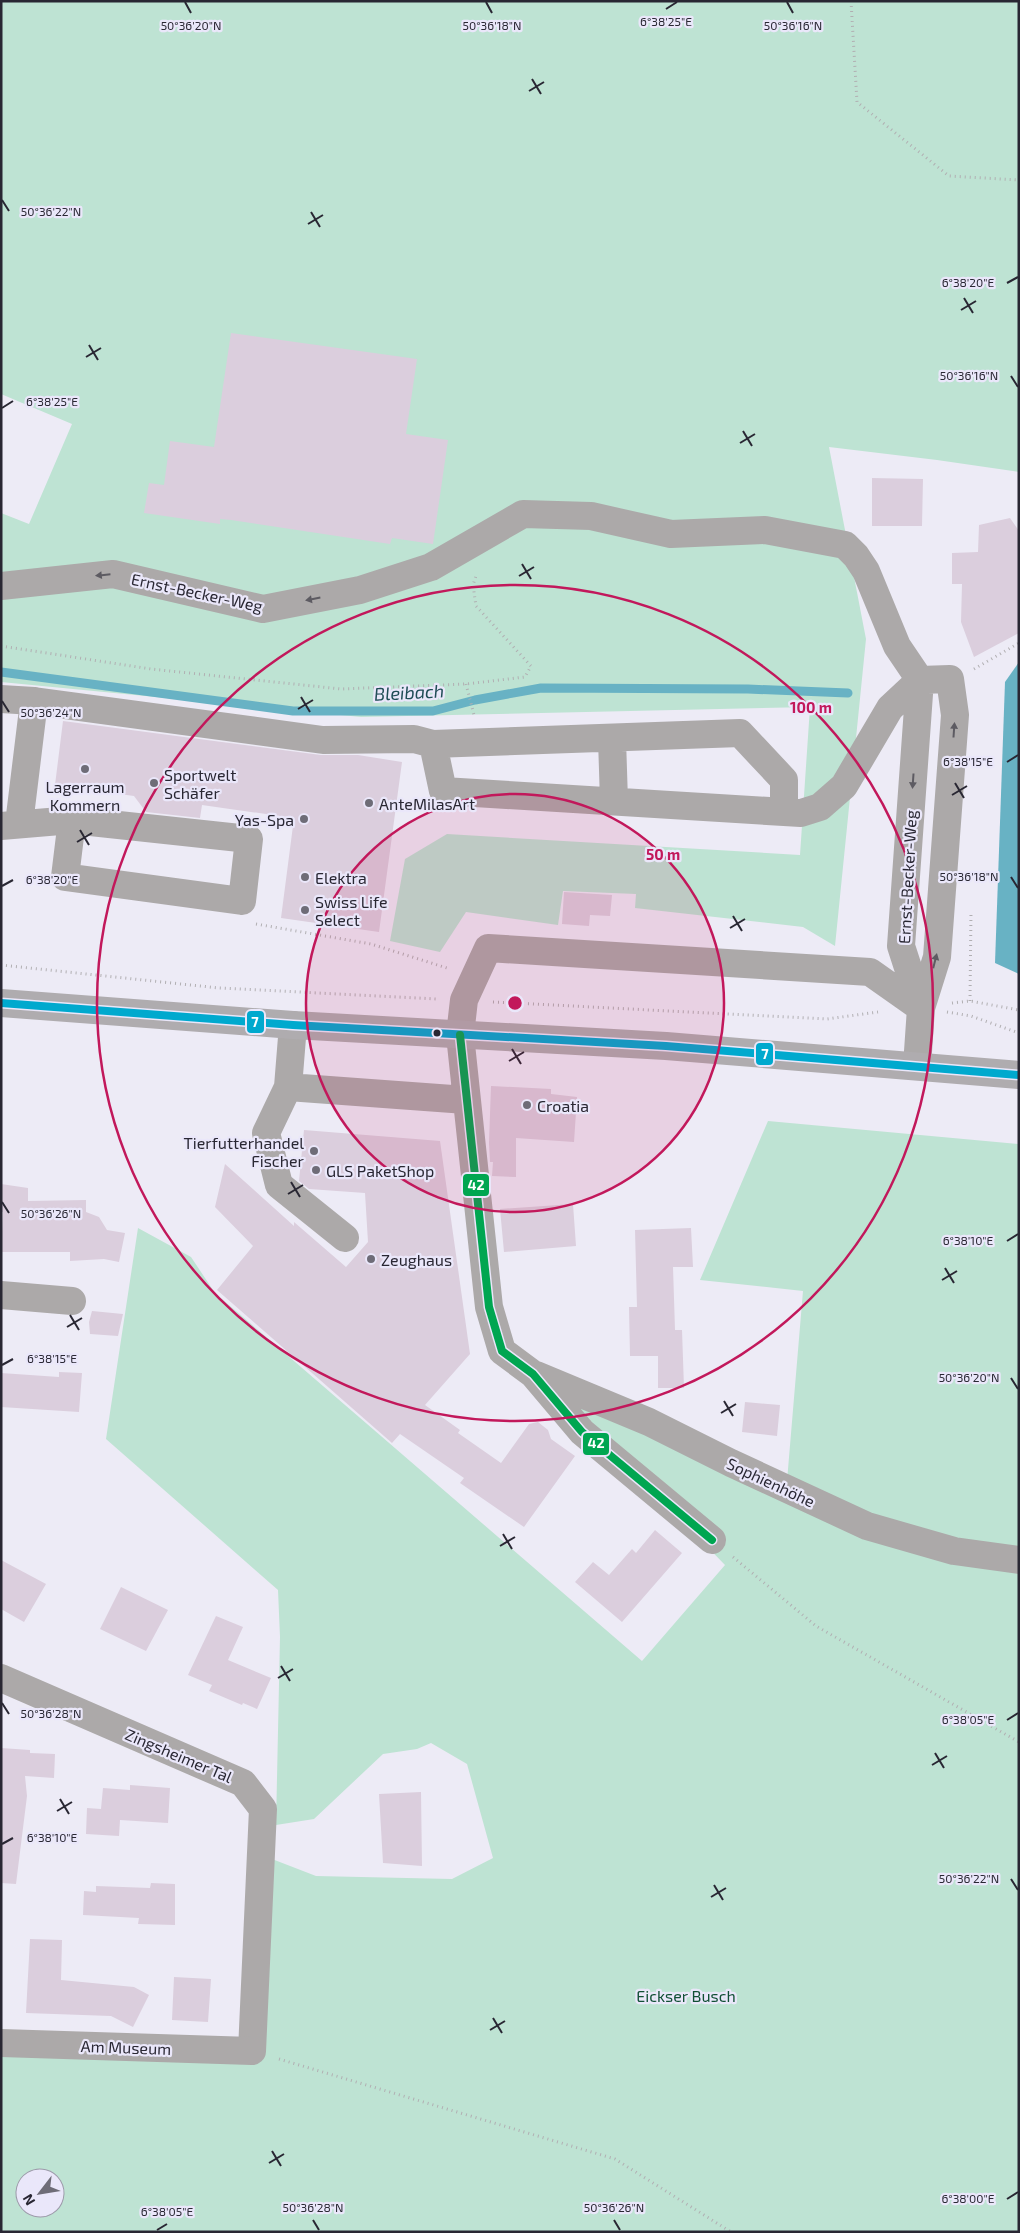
<svg xmlns="http://www.w3.org/2000/svg" width="1020" height="2233" viewBox="0 0 1020 2233" font-family="'Exo 2',sans-serif">
<style>
.green{fill:#bee3d3;fill-rule:evenodd}
.water{fill:#68b2c4}
.lines{fill:none;stroke-linecap:round;stroke-linejoin:round}
.stream{stroke:#68b2c4;stroke-width:9}
.building{fill:#dbcedd}
.path{stroke:#b1afb2;stroke-width:3;stroke-dasharray:1 4;stroke-linecap:butt}
.minor{stroke:#aca9a9;stroke-width:28}
.major{stroke:#afacaf;stroke-width:28}
.bus-1-casing{stroke:#eae7fa;stroke-width:11}
.bus-2-casing{stroke:#eae7fa;stroke-width:11}
.bus-1{stroke:#00a9ce;stroke-width:8}
.bus-2{stroke:#00a651;stroke-width:8}
.oneway{fill:#5d5b62}
.ticks{fill:none;stroke:#292733;stroke-width:2}
.ring{fill:none;stroke:#c2185b;stroke-width:2.5}
.poi-dot{fill:#6e6c77;stroke:#eae7fa;stroke-width:2}
.bus-dot{fill:#292733;stroke:#eae7fa;stroke-width:2}
.labels{text-anchor:middle;dominant-baseline:central;stroke-width:4.5;stroke-linejoin:round;paint-order:stroke}
.street-label{font-size:16px;fill:#292733;stroke:#eae7fa}
.poi-label{font-size:16px;fill:#292733;stroke:#eae7fa;text-anchor:start}
.park-label{font-size:16px;fill:#115035;stroke:#eae7fa}
.water-label{font-size:18px;font-style:italic;fill:#204d56;stroke:#eae7fa}
.ticks-label{font-size:12px;text-anchor:middle;fill:#292733;stroke:#eae7fa;stroke-width:4.5;stroke-linejoin:round;paint-order:stroke}
.centre{fill:#c2185b;stroke:#eae7fa;stroke-width:2.5}
.ring-label{font-size:15px;text-anchor:middle;font-weight:bold;fill:#c2185b;stroke:#eae7fa;stroke-width:4.5;stroke-linejoin:round;paint-order:stroke}
.line-badge{stroke:#eae7fa;stroke-width:2}
.badge-label{font-size:14px;text-anchor:middle;font-weight:bold;fill:#fff}
</style>
<rect width="100%" height="100%" fill="#edebf6"/>
<path class="green" d="M 1,1 L 1019,1 L 1019,472 L 937,460 L 829,447 L 866,639 L 835,946 L 803,927 L 635,908 L 636,894 L 563,891 L 558,925 L 466,912 L 440,952 L 390,941 L 405,859 L 447,834 L 800,855 L 810,707 L 361,717 L 1,682 L 1,513 L 29,524 L 72,424 L 1,394 Z
M 768,1121 L 1019,1144 L 1019,1553 L 874,1524 L 787,1481 L 803,1291 L 700,1280 Z
M 138,1228 L 191,1257 L 215,1293 L 642,1661 L 725,1565 L 573,1408 L 581,1399 L 704,1460 L 1019,1568 L 1019,2232 L 1,2232 L 1,2054 L 248,2057 L 272,1859 L 316,1876 L 452,1879 L 493,1858 L 467,1764 L 431,1743 L 417,1749 L 383,1754 L 314,1819 L 276,1825 L 280,1637 L 278,1590 L 106,1439 ZM 25,2178 L 55,2178 L 55,2208 L 25,2208 Z"/>
<path class="water" d="M 1019,662 L 1019,974 L 995,963 L 1005,682 Z"/>
<g class="lines">
<path class="stream" d="M 1,672 L 293,711 L 433,711 L 475,700 L 541,688 L 748,689 L 848,693"/>
</g>
<path class="building" d="M 231,333 L 417,359 L 406,434 L 448,440 L 433,544 L 392,538 L 390,544 L 231,520 L 220,519 L 220,524 L 144,513 L 149,483 L 164,485 L 170,441 L 214,447 Z
M 872,478 L 923,479 L 922,526 L 872,526 Z
M 1010,518 L 1019,531 L 1019,633 L 974,657 L 961,622 L 962,584 L 952,584 L 952,553 L 978,552 L 979,525 Z
M 63,721 L 321,755 L 358,755 L 402,762 L 379,932 L 281,918 L 294,818 L 202,805 L 200,818 L 146,812 L 134,796 L 55,785 Z
M 564,892 L 612,895 L 610,916 L 590,915 L 589,926 L 562,924 Z
M 491,1086 L 551,1089 L 551,1094 L 577,1097 L 574,1142 L 516,1138 L 516,1177 L 492,1176 L 493,1162 L 490,1162 L 489,1143 Z
M 304,1130 L 440,1141 L 470,1354 L 425,1405 L 460,1430 L 458,1433 L 501,1463 L 529,1424 L 538,1422 L 548,1430 L 551,1439 L 575,1456 L 524,1527 L 460,1483 L 464,1478 L 400,1434 L 392,1443 L 217,1290 L 253,1246 L 215,1207 L 225,1164 L 294,1226 L 294,1222 L 346,1267 L 368,1242 L 365,1193 L 309,1189 L 299,1181 Z
M 1,1184 L 28,1188 L 28,1201 L 86,1200 L 86,1212 L 99,1217 L 107,1230 L 125,1233 L 119,1262 L 104,1259 L 70,1261 L 70,1252 L 1,1252 L 3,1212 L 1,1212 Z
M 573,1204 L 576,1246 L 504,1252 L 500,1209 Z
M 691,1228 L 693,1267 L 673,1267 L 675,1330 L 682,1330 L 684,1388 L 658,1388 L 658,1356 L 630,1356 L 629,1307 L 637,1307 L 635,1230 Z
M 92,1311 L 123,1314 L 118,1336 L 90,1334 L 89,1322 Z
M 59,1372 L 82,1373 L 79,1412 L 1,1407 L 1,1373 L 59,1377 Z
M 745,1402 L 780,1405 L 777,1436 L 742,1432 Z
M 655,1530 L 682,1553 L 622,1622 L 575,1582 L 593,1562 L 609,1575 L 632,1549 L 636,1553 Z
M 1,1560 L 46,1584 L 24,1622 L 1,1609 Z
M 121,1587 L 168,1610 L 146,1651 L 100,1629 Z
M 216,1616 L 243,1627 L 228,1660 L 271,1678 L 257,1709 L 243,1703 L 242,1705 L 209,1691 L 212,1685 L 188,1675 Z
M 1,1748 L 30,1750 L 30,1753 L 55,1754 L 54,1778 L 25,1776 L 27,1796 L 16,1884 L 1,1883 Z
M 130,1785 L 170,1788 L 168,1823 L 120,1820 L 119,1836 L 86,1834 L 87,1808 L 101,1809 L 103,1788 L 130,1790 Z
M 421,1792 L 422,1866 L 383,1863 L 379,1794 Z
M 151,1883 L 175,1884 L 175,1925 L 138,1924 L 139,1918 L 83,1915 L 84,1891 L 96,1892 L 96,1886 L 150,1888 Z
M 30,1939 L 62,1940 L 61,1980 L 134,1987 L 149,1995 L 133,2027 L 111,2016 L 26,2013 Z
M 174,1977 L 211,1979 L 208,2022 L 172,2020 Z"/>
<g class="lines">
<path class="path" d="M 851,1 L 857,102 L 949,176 L 1019,180
M 1,646 L 151,669 L 341,689 L 466,684 L 525,677 L 531,666 L 476,606 L 473,585 L 477,573
M 974,669 L 1019,643
M 466,684 L 474,715
M 256,924 L 371,944 L 447,968
M 1,965 L 219,988 L 437,999
M 970,1001 L 971,911
M 493,1002 L 827,1019 L 878,1012
M 952,1003 L 970,1001 L 1019,1010
M 947,1012 L 971,1016 L 1019,1033
M 733,1557 L 816,1626 L 1019,1742
M 279,2059 L 615,2159 L 731,2232"/>
<path class="minor" d="M 1,586 L 113,574 L 263,609 L 360,590 L 431,567 L 523,514 L 591,516 L 671,534 L 765,530 L 845,545 L 856,556 L 866,571 L 897,646 L 920,680 L 901,946 L 921,1008
M 1,699 L 34,701 L 323,740 L 414,739 L 433,744 L 443,791 L 801,813 L 820,807 L 844,786 L 890,708 L 920,680
M 612,739 L 614,801
M 433,744 L 740,733 L 784,780 L 784,812
M 19,824 L 34,701
M 1,826 L 72,820 L 249,839 L 242,901 L 65,877 L 72,820
M 917,1066 L 921,1008 L 937,957 L 955,715 L 950,679 L 920,680
M 288,1087 L 293,1025
M 345,1238 L 279,1185 L 266,1133 L 288,1087 L 466,1100
M 1,1295 L 72,1301
M 536,1375 L 649,1422 L 731,1463 L 867,1526 L 954,1551 L 1019,1560
M 712,1540 L 582,1432 L 533,1374 L 502,1351 L 489,1307 L 460,1035 L 464,1000 L 488,948 L 870,972 L 921,1008
M 1,1678 L 243,1783 L 263,1809 L 252,2051 L 1,2043"/>
<path class="major" d="M 1,1003 L 293,1025 L 666,1046 L 1019,1075"/>
<defs>
<path id="bus-1" d="M 1,1003 L 293,1025 L 666,1046 L 1019,1075"/>
<path id="bus-2" d="M 460,1035 L 489,1307 L 502,1351 L 533,1374 L 582,1432 L 712,1540"/>
</defs>
<use href="#bus-1" class="bus-1-casing"/>
<use href="#bus-2" class="bus-2-casing"/>
<use href="#bus-1" class="bus-1"/>
<use href="#bus-2" class="bus-2"/>
</g>
<defs><path id="oneway-solid" d="M-6-.8H1V-3.2L6.5 0L1 3.2V.8H-6Z" transform="scale(1.25)"/></defs>
<g class="oneway">
<use href="#oneway-solid" transform="translate(103 575) rotate(174)"/>
<use href="#oneway-solid" transform="translate(313 599) rotate(169)"/>
<use href="#oneway-solid" transform="translate(954 730) rotate(-86)"/>
<use href="#oneway-solid" transform="translate(913 781) rotate(94)"/>
<use href="#oneway-solid" transform="translate(935 961) rotate(-76)"/>
</g>
<path class="ticks" d="M 185,2 L 191,13M 486,2 L 492,13M 787,2 L 793,13M 666,9 L 677,2M 532,79 L 541,94M 529,91 L 544,82M 2,200 L 9,211M 311,212 L 320,227M 308,224 L 323,215M 1007,283 L 1018,277M 964,298 L 973,313M 961,310 L 976,301M 89,345 L 98,360M 86,357 L 101,348M 1011,376 L 1018,387M 2,408 L 13,401M 743,431 L 752,446M 740,443 L 755,434M 522,564 L 531,579M 519,576 L 534,567M 301,697 L 310,712M 2,701 L 9,712M 298,709 L 313,700M 1007,762 L 1018,755M 955,783 L 964,798M 952,795 L 967,786M 80,830 L 89,845M 77,842 L 92,833M 1011,877 L 1018,888M 2,886 L 13,880M 733,916 L 742,931M 730,928 L 745,919M 512,1049 L 521,1064M 509,1061 L 524,1052M 291,1182 L 300,1197M 288,1194 L 303,1185M 2,1202 L 9,1213M 1007,1241 L 1018,1234M 945,1268 L 954,1283M 942,1280 L 957,1271M 70,1315 L 79,1330M 67,1327 L 82,1318M 2,1365 L 13,1359M 1011,1378 L 1018,1389M 724,1401 L 733,1416M 721,1413 L 736,1404M 503,1534 L 512,1549M 500,1546 L 515,1537M 281,1666 L 290,1681M 278,1678 L 293,1669M 2,1703 L 9,1714M 1007,1720 L 1018,1713M 935,1753 L 944,1768M 932,1765 L 947,1756M 60,1799 L 69,1814M 57,1811 L 72,1802M 2,1844 L 13,1838M 1011,1879 L 1018,1890M 714,1885 L 723,1900M 711,1897 L 726,1888M 493,2018 L 502,2033M 490,2030 L 505,2021M 272,2151 L 281,2166M 269,2163 L 284,2154M 1007,2199 L 1018,2192M 313,2220 L 319,2230M 614,2220 L 620,2230M 157,2230 L 167,2224"/>
<circle cx="515" cy="1003" r="209" fill="#c2185b" fill-opacity=".12"/>
<g class="ring">
<circle cx="515" cy="1003" r="209"/>
<circle cx="515" cy="1003" r="418"/>
</g>
<g class="poi-dot">
<circle cx="85" cy="769" r="5"/>
<circle cx="154" cy="783" r="5"/>
<circle cx="369" cy="803" r="5"/>
<circle cx="304" cy="819" r="5"/>
<circle cx="305" cy="877" r="5"/>
<circle cx="305" cy="910" r="5"/>
<circle cx="527" cy="1105" r="5"/>
<circle cx="314" cy="1151" r="5"/>
<circle cx="316" cy="1170" r="5"/>
<circle cx="371" cy="1259" r="5"/>
</g>
<circle class="bus-dot" cx="437" cy="1033" r="4.5"/>
<g class="labels">
<g class="street-label">
<text transform="translate(197 592) rotate(12)">Ernst-Becker-Weg</text>
<text transform="translate(907 877) rotate(-87)">Ernst-Becker-Weg</text>
<text transform="translate(771 1482) rotate(25)">Sophienhöhe</text>
<text transform="translate(179 1755) rotate(23)">Zingsheimer Tal</text>
<text transform="translate(126 2047) rotate(2)">Am Museum</text>
</g>
<g class="poi-label">
<text x="164" y="774">Sportwelt<tspan x="164" dy="18">Schäfer</tspan></text>
<text x="85" y="786" text-anchor="middle">Lagerraum<tspan x="85" dy="18">Kommern</tspan></text>
<text x="379" y="803">AnteMilasArt</text>
<text x="294" y="819" text-anchor="end">Yas-Spa</text>
<text x="315" y="877">Elektra</text>
<text x="315" y="901">Swiss Life<tspan x="315" dy="18">Select</tspan></text>
<text x="537" y="1105">Croatia</text>
<text x="304" y="1142" text-anchor="end">Tierfutterhandel<tspan x="304" dy="18">Fischer</tspan></text>
<text x="326" y="1170">GLS PaketShop</text>
<text x="381" y="1259">Zeughaus</text>
</g>
<g class="park-label">
<text x="686" y="1995">Eickser Busch</text>
</g>
<g class="water-label">
<text transform="translate(409 692) rotate(-3)">Bleibach</text>
</g>
</g>
<g class="ticks-label">
<text x="666" y="26">6°38'25"E</text>
<text x="191" y="30">50°36'20"N</text>
<text x="492" y="30">50°36'18"N</text>
<text x="793" y="30">50°36'16"N</text>
<text x="51" y="216">50°36'22"N</text>
<text x="968" y="287">6°38'20"E</text>
<text x="969" y="380">50°36'16"N</text>
<text x="52" y="406">6°38'25"E</text>
<text x="51" y="717">50°36'24"N</text>
<text x="968" y="766">6°38'15"E</text>
<text x="969" y="881">50°36'18"N</text>
<text x="52" y="884">6°38'20"E</text>
<text x="51" y="1218">50°36'26"N</text>
<text x="968" y="1245">6°38'10"E</text>
<text x="52" y="1363">6°38'15"E</text>
<text x="969" y="1382">50°36'20"N</text>
<text x="51" y="1718">50°36'28"N</text>
<text x="968" y="1724">6°38'05"E</text>
<text x="52" y="1842">6°38'10"E</text>
<text x="969" y="1883">50°36'22"N</text>
<text x="968" y="2203">6°38'00"E</text>
<text x="313" y="2212">50°36'28"N</text>
<text x="614" y="2212">50°36'26"N</text>
<text x="167" y="2216">6°38'05"E</text>
</g>
<circle cx="515" cy="1003" r="8" class="centre"/>
<g class="ring-label">
<text x="811" y="713">100 m</text>
<text x="663" y="860">50 m</text>
</g>
<g class="line-badge">
<rect x="246" y="1010" width="19" height="24" rx="5" fill="#00a9ce"/>
<rect x="755" y="1042" width="19" height="24" rx="5" fill="#00a9ce"/>
<rect x="462" y="1173" width="28" height="24" rx="5" fill="#00a651"/>
<rect x="582" y="1432" width="28" height="24" rx="5" fill="#00a651"/>
</g>
<g class="badge-label">
<text x="255" y="1027">7</text>
<text x="765" y="1059">7</text>
<text x="476" y="1190">42</text>
<text x="596" y="1448">42</text>
</g>
<rect width="1020" height="2233" fill="none" stroke="#292733" stroke-width="5"/>
<g transform="translate(40 2193) rotate(239)"><circle r="24" fill="#eae7fa" stroke="#9d9aaa"/>
<path d="M0-4L9 19L0 12L-9 19Z" fill="#6e6c77"/>
<text y="-8" font-size="14" font-weight="bold" text-anchor="middle" fill="#292733">N</text>
</g>
</svg>
